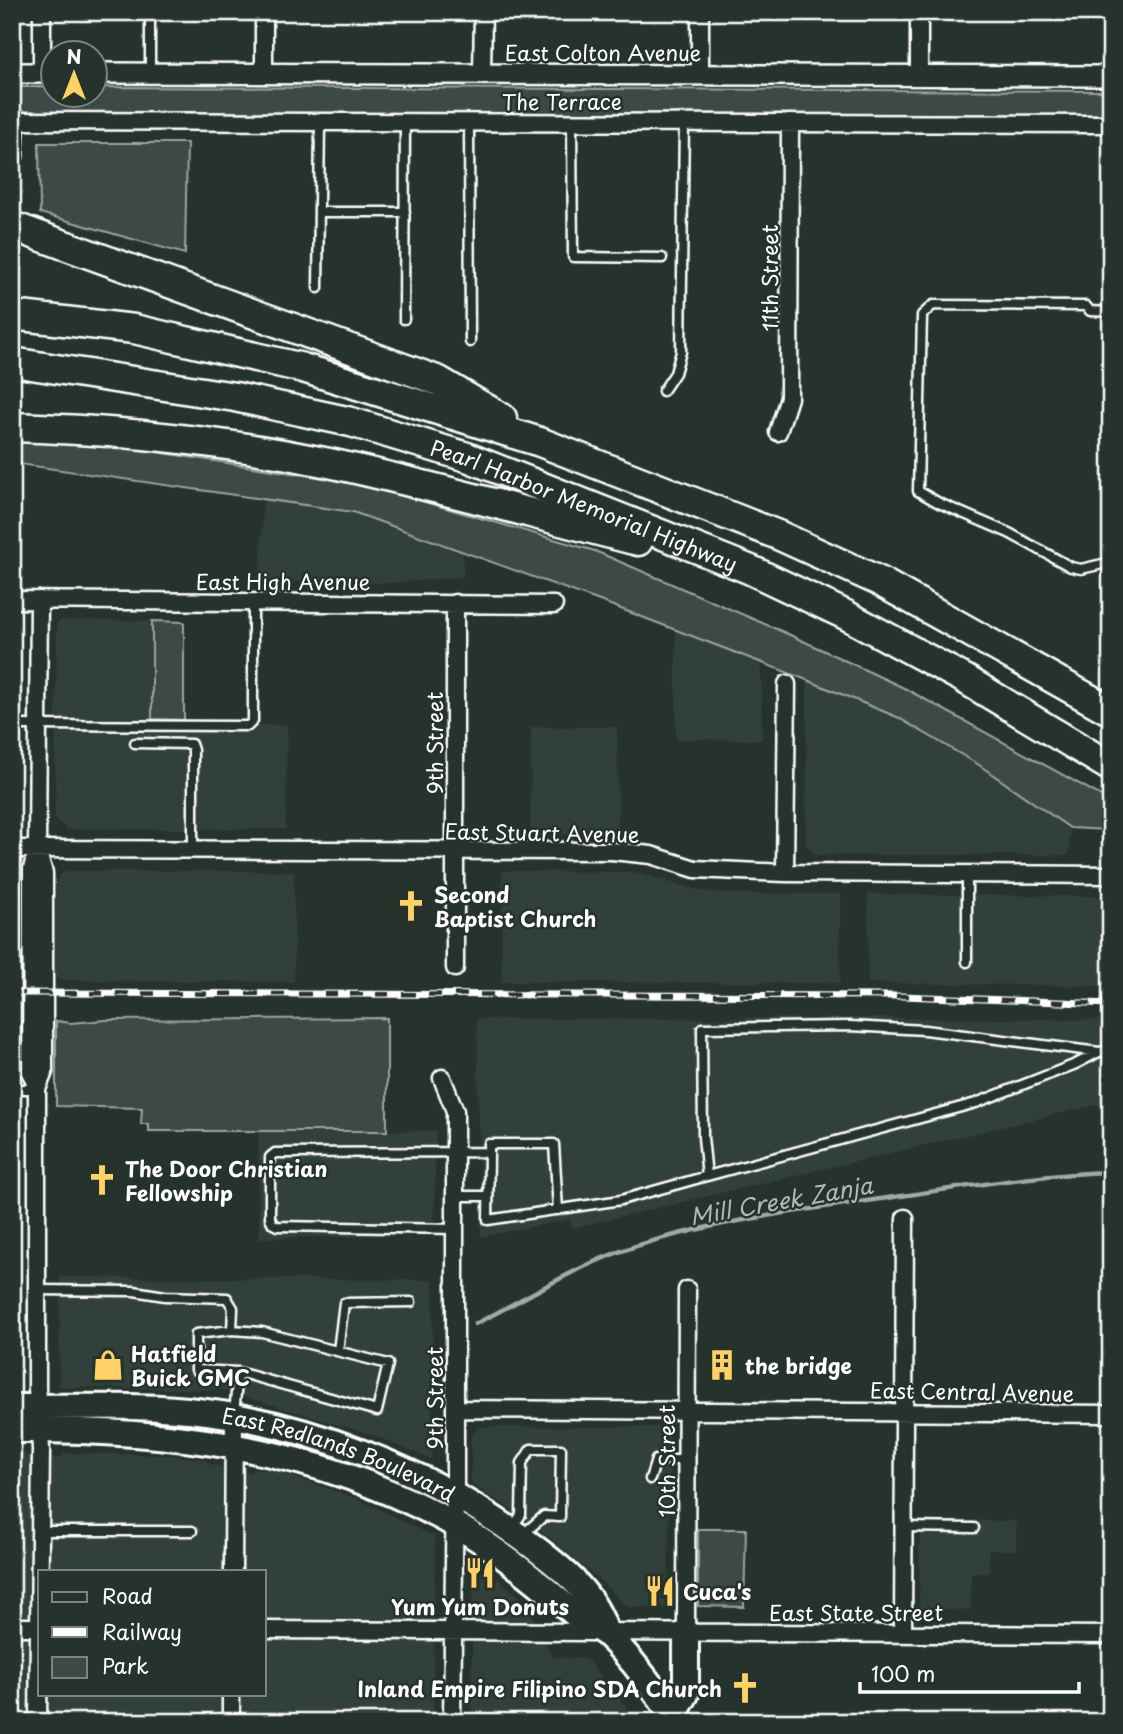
<svg xmlns="http://www.w3.org/2000/svg" width="1123" height="1734" viewBox="0 0 1123 1734" font-family="'Playpen Sans',sans-serif">
<style>
.built{fill:#333f3a;fill-rule:evenodd}
.green{fill:#3e4944;stroke:#9ea4a2;stroke-width:2}
.lines{fill:none;stroke-linecap:round;stroke-linejoin:round}
.stream{stroke:#a4a9a7;stroke-width:4.5}
.service-casing{stroke:#fff;stroke-width:13}
.minor-casing{stroke:#fff;stroke-width:21}
.tertiary-casing{stroke:#fff;stroke-width:24}
.primary-casing{stroke:#fff;stroke-width:30}
.motorway-casing{stroke:#fff;stroke-width:33}
.service{stroke:#26332d;stroke-width:8}
.minor{stroke:#26332d;stroke-width:16}
.tertiary{stroke:#26332d;stroke-width:19}
.primary{stroke:#26332d;stroke-width:24}
.motorway{stroke:#26332d;stroke-width:28}
.rail-casing{stroke:#fff;stroke-width:7}
.rail{stroke:#26332d;stroke-width:4.5;stroke-dasharray:13;stroke-linecap:butt}
.labels{text-anchor:middle;dominant-baseline:central;stroke-width:5;stroke-linejoin:round;paint-order:stroke}
.street-label{font-size:21px;fill:#fff;stroke:#26332d}
.poi-label{font-size:21px;font-weight:bold;fill:#fff;stroke:#26332d;text-anchor:start}
.water-label{font-size:23px;font-style:italic;fill:#b3b8b6;stroke:#26332d}
</style>
<rect width="100%" height="100%" fill="#26332d"/>
<filter id="ink" filterUnits="userSpaceOnUse"><feTurbulence type="fractalNoise" baseFrequency=".0143" numOctaves="2"/><feDisplacementMap in="SourceGraphic" scale="14" xChannelSelector="R" yChannelSelector="G"/><feConvolveMatrix kernelMatrix="1 2 1 2 8 2 1 2 1" color-interpolation-filters="sRGB"/></filter>
<g filter="url(#ink)">
<path class="built" d="M 263,499 L 353,512 L 463,552 L 463,577 L 389,583 L 260,581 Z
M 61,620 L 152,621 L 153,719 L 247,720 L 260,725 L 287,725 L 286,829 L 67,829 L 59,823 L 55,817 L 56,719 L 57,623 Z
M 676,631 L 761,662 L 762,740 L 676,739 Z
M 807,680 L 897,717 L 931,735 L 1020,793 L 1070,828 L 1069,855 L 816,855 L 806,845 Z
M 531,727 L 617,727 L 618,835 L 530,834 Z
M 68,871 L 294,871 L 294,982 L 60,980 L 55,976 L 56,884 L 61,874 Z
M 502,871 L 629,872 L 645,875 L 701,891 L 730,894 L 840,894 L 840,983 L 502,982 Z
M 12,872 L 19,878 L 19,979 L 12,980 Z
M 868,894 L 1097,896 L 1103,899 L 1106,905 L 1105,986 L 868,983 Z
M 12,1017 L 19,1017 L 17,1377 L 12,1384 Z
M 894,1018 L 1105,1020 L 1104,1103 L 572,1228 L 570,1219 L 481,1237 L 477,1019 Z
M 258,1131 L 436,1131 L 434,1235 L 259,1238 Z
M 60,1277 L 433,1280 L 432,1460 L 373,1435 L 222,1390 L 59,1387 Z
M 484,1427 L 670,1427 L 668,1608 L 627,1607 L 604,1584 L 537,1527 L 474,1485 L 471,1481 L 471,1436 L 477,1428 Z
M 12,1450 L 20,1450 L 26,1455 L 60,1458 L 64,1453 L 171,1455 L 205,1460 L 210,1464 L 250,1472 L 252,1470 L 273,1470 L 356,1498 L 435,1537 L 433,1722 L 12,1722 ZM 40,1571 L 264,1571 L 264,1694 L 40,1694 Z
M 920,1520 L 1016,1521 L 1016,1550 L 989,1550 L 989,1573 L 971,1573 L 971,1610 L 919,1609 Z
M 475,1564 L 487,1570 L 524,1600 L 552,1657 L 586,1659 L 639,1722 L 471,1722 L 473,1569 Z"/>
<path class="green" d="M 12,87 L 52,87 L 52,94 L 94,94 L 95,87 L 1111,91 L 1111,116 L 12,114 Z
M 39,143 L 187,143 L 185,254 L 40,213 Z
M 12,440 L 112,445 L 362,484 L 595,551 L 788,634 L 906,689 L 1107,799 L 1107,830 L 1070,828 L 979,765 L 897,717 L 807,680 L 608,604 L 353,512 L 12,463 Z
M 152,621 L 184,622 L 184,720 L 152,719 Z
M 387,1018 L 387,1131 L 149,1131 L 149,1124 L 141,1124 L 142,1108 L 56,1106 L 56,1021 L 71,1023 L 106,1020 Z
M 698,1529 L 746,1529 L 744,1607 L 698,1606 Z"/>
<g class="lines">
<path class="stream" d="M 475,1324 C 527,1298 577,1265 633,1247 C 717,1220 807,1210 894,1197 C 966,1187 1038,1174 1111,1172"/>
<defs>
<path id="service" d="M 150,72 L 150,12
M 469,122 L 470,342
M 572,122 L 573,257 L 662,258
M 12,159 L 18,157 L 20,121
M 319,212 L 405,212
M 318,288 L 320,122
M 1111,312 L 1090,311 L 1086,306 L 933,305 L 922,315 L 918,491 L 939,503 L 1009,533 L 1071,567 L 1081,569 L 1111,562
M 404,319 L 405,122
M 663,391 L 675,373 L 681,352 L 684,123
M 12,725 L 248,726 L 253,721 L 253,602
M 135,743 L 191,744 L 193,750 L 193,849
M 967,962 L 967,874
M 1099,1052 L 925,1030 L 850,1026 L 702,1028 L 703,1137 L 707,1176 L 976,1103 L 1076,1064 L 1099,1052 L 1111,1050
M 12,1089 L 37,1089
M 489,1152 L 489,1144 L 554,1144 L 558,1210
M 456,1196 L 488,1196
M 456,1229 L 277,1226 L 273,1224 L 270,1218 L 270,1157 L 275,1153 L 489,1152 L 488,1220 L 621,1200 L 707,1176
M 36,1290 L 134,1291 L 165,1296 L 227,1298 L 233,1308 L 232,1330
M 338,1351 L 344,1303 L 411,1302
M 234,1414 L 238,1372 L 196,1370 L 196,1334 L 232,1330 L 262,1332 L 388,1364 L 377,1411 L 238,1372
M 650,1479 L 656,1460 L 687,1460
M 904,1527 L 974,1528
M 511,1529 L 521,1515 L 522,1463 L 531,1449 L 561,1449 L 560,1517 L 544,1516 L 522,1535
M 40,1531 L 192,1531"/>
<path id="minor" d="M 42,73 L 42,12
M 264,73 L 264,12
M 482,74 L 483,12
M 700,75 L 700,12
M 919,76 L 919,12
M 12,121 L 1111,124
M 778,432 L 789,398 L 790,123
M 12,600 L 554,605
M 455,603 L 455,968
M 12,849 L 612,851 L 651,855 L 695,869 L 785,873 L 1111,875
M 785,873 L 787,684
M 442,1078 L 455,1111 L 455,1480 L 452,1722
M 37,1089 L 44,1072 L 44,873 L 37,849
M 455,1409 L 1111,1414
M 233,1571 L 234,1417
M 12,1627 L 40,1627
M 264,1630 L 1111,1635
M 686,1632 L 687,1290
M 903,1634 L 905,1218
M 231,1694 L 231,1722
M 38,1722 L 41,1449 L 37,1388 L 37,1089 L 31,1073 L 32,869 L 37,849 L 39,600"/>
<path id="tertiary" d="M 12,73 L 52,73
M 94,73 L 1111,76"/>
<g id="primary">
<path id="s1" d="M 12,1407 C 71,1407 130,1405 188,1410 C 300,1420 433,1472 523,1539 C 557,1564 594,1591 606,1633"/>
<path d="M 12,1430 C 163,1429 303,1445 439,1516 C 484,1539 526,1572 564,1605 C 571,1610 577,1617 584,1622 C 591,1627 601,1629 607,1635 C 633,1659 656,1692 677,1722"/>
<path d="M 673,1717 L 686,1694 L 686,1632"/>
</g>
<g id="motorway">
<path d="M 12,226 L 439,381 L 502,418"/>
<path d="M 12,315 L 134,329 L 303,368 L 540,442 L 778,535 L 879,581 L 1111,711"/>
<path id="s2" d="M 12,362 L 235,397 L 351,422 L 467,457 L 751,570 L 846,615 L 963,678 L 1111,767"/>
<path d="M 12,427 C 118,430 225,441 329,463 C 432,485 535,515 638,541"/>
</g>
</defs>
<use href="#service" class="service-casing"/>
<use href="#minor" class="minor-casing"/>
<use href="#tertiary" class="tertiary-casing"/>
<use href="#primary" class="primary-casing"/>
<use href="#motorway" class="motorway-casing"/>
<use href="#service" class="service"/>
<use href="#minor" class="minor"/>
<use href="#tertiary" class="tertiary"/>
<use href="#primary" class="primary"/>
<use href="#motorway" class="motorway"/>
<defs>
<path id="rail" d="M 12,993 L 902,996 L 1111,1004"/>
</defs>
<use href="#rail" class="rail-casing"/>
<use href="#rail" class="rail"/>
</g>
</g>
<defs>
<symbol id="church-bare" viewBox="-9 -9 18 18"><path d="M-1.2-6h2.4v3.5h3.3v2.4h-3.3V6h-2.4V-.1h-3.3v-2.4h3.3Z" fill="#ffd166" stroke="#26332d" stroke-width="2.5" paint-order="stroke"/></symbol>
<symbol id="shop-bare" viewBox="-9 -9 18 18"><path d="M-5-2.5h2.3a2.7 3.5 0 0 1 5.4 0H5L5.5 6h-11ZM-1.5-2.5h3a1.5 2.3 0 0 0-3 0Z" fill="#ffd166" stroke="#26332d" stroke-width="2.5" paint-order="stroke"/></symbol>
<symbol id="building-bare" viewBox="-9 -9 18 18"><path d="M-4-6H4V6H1V3H-1V6H-4ZM-2.5-4.3h1.7v1.8h-1.7ZM.8-4.3h1.7v1.8H.8ZM-2.5-1h1.7V.8h-1.7ZM.8-1h1.7V.8H.8Z" fill="#ffd166" stroke="#26332d" stroke-width="2.5" paint-order="stroke"/></symbol>
<symbol id="restaurant-bare" viewBox="-9 -9 18 18"><path d="M-5-6h1v4h1v-4h1v4h1v-4h1v5L-1.5 .5V6h-2V.5L-5-1ZM5-6V6H3V1.5H1.5Q1.5-4 5-6Z" fill="#ffd166" stroke="#26332d" stroke-width="2.5" paint-order="stroke"/></symbol>
</defs>
<g fill-rule="evenodd">
<use href="#church-bare" x="389" y="884" width="44" height="44"/>
<use href="#church-bare" x="80" y="1158" width="44" height="44"/>
<use href="#shop-bare" x="86" y="1343" width="44" height="44"/>
<use href="#building-bare" x="700" y="1343" width="44" height="44"/>
<use href="#restaurant-bare" x="458" y="1551" width="44" height="44"/>
<use href="#restaurant-bare" x="638" y="1569" width="44" height="44"/>
<use href="#church-bare" x="723" y="1666" width="44" height="44"/>
</g>
<g class="labels">
<g class="street-label">
<text x="603" y="52">East Colton Avenue</text>
<text x="562" y="101">The Terrace</text>
<text transform="translate(769 278) rotate(-90)">11th Street</text>
<text stroke="none"><textPath href="#s2" startOffset="592">Pearl Harbor Memorial Highway</textPath></text>
<text x="283" y="581">East High Avenue</text>
<text transform="translate(434 743) rotate(-90)">9th Street</text>
<text transform="translate(542 832) rotate(1)">East Stuart Avenue</text>
<text transform="translate(972 1391) rotate(1)">East Central Avenue</text>
<text transform="translate(434 1398) rotate(-90)">9th Street</text>
<text stroke="none"><textPath href="#s1" startOffset="334">East Redlands Boulevard</textPath></text>
<text transform="translate(666 1461) rotate(-90)">10th Street</text>
<text x="856" y="1612">East State Street</text>
</g>
<g class="poi-label">
<text x="434" y="894">Second<tspan x="434" dy="24">Baptist Church</tspan></text>
<text x="125" y="1168">The Door Christian<tspan x="125" dy="24">Fellowship</tspan></text>
<text x="131" y="1353">Hatfield<tspan x="131" dy="24">Buick GMC</tspan></text>
<text x="745" y="1365">the bridge</text>
<text x="683" y="1591">Cuca's</text>
<text x="480" y="1606" text-anchor="middle">Yum Yum Donuts</text>
<text x="722" y="1688" text-anchor="end">Inland Empire Filipino SDA Church</text>
</g>
<g class="water-label">
<text transform="translate(781 1200) rotate(-10)">Mill Creek Zanja</text>
</g>
</g>
<rect width="1123" height="1734" fill="none" stroke="#26332d" stroke-width="42"/>
<rect x="21" y="21" width="1081" height="1692" fill="none" stroke="#fff" stroke-width="2.5" filter="url(#ink)"/>
<rect x="38" y="1570" width="228" height="126" fill="#26332d" stroke="#7d8581" stroke-width="2"/>
<rect x="52" y="1592" width="35" height="10" fill="#26332d" stroke="#7d8581" stroke-width="2"/>
<text x="102" y="1604" font-size="21" fill="#ffffff">Road</text>
<rect x="52" y="1627" width="35" height="10" fill="#ffffff" stroke="#7d8581" stroke-width="2"/>
<text x="102" y="1640" font-size="21" fill="#ffffff">Railway</text>
<rect x="52" y="1657" width="35" height="21" fill="#3e4944" stroke="#7d8581" stroke-width="2"/>
<text x="102" y="1674" font-size="21" fill="#ffffff">Park</text>
<g transform="translate(74 74)"><circle r="33" fill="#26332d" stroke="#7d8581" stroke-width="2"/>
<path d="M0-5L12 26L0 18L-12 26Z" fill="#ffd166"/>
<text y="-10" font-size="19" font-weight="bold" text-anchor="middle" fill="#ffffff">N</text>
</g>
<path d="M860 1682v10h219v-10" fill="none" stroke="#ffffff" stroke-width="3.5"/>
<text x="871" y="1682" font-size="21" fill="#ffffff" stroke="#26332d" stroke-width="5" paint-order="stroke">100 m</text>
</svg>
